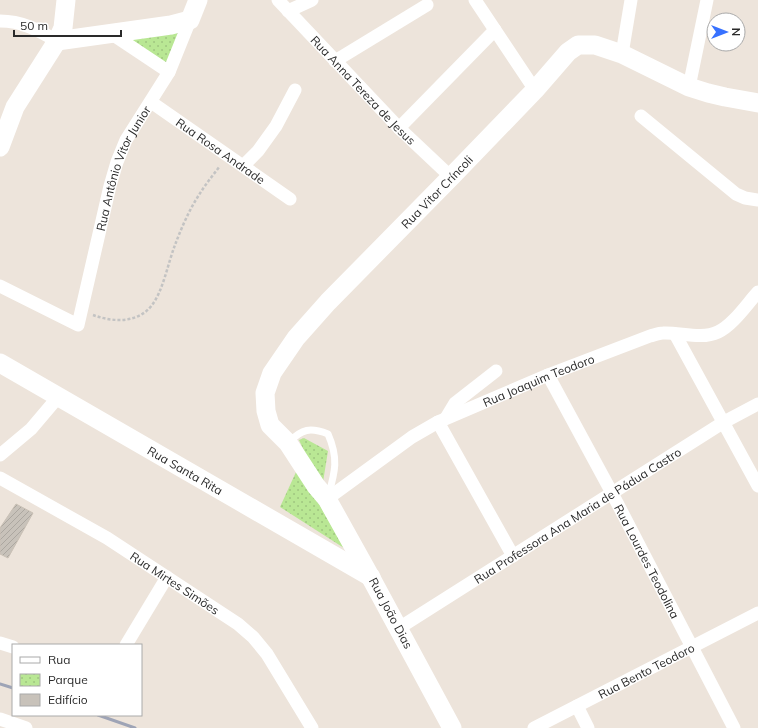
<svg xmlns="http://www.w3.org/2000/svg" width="758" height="728" viewBox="0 0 758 728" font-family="Mulish,sans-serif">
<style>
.park{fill:url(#park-dots)}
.building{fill:url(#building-hatch);stroke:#c9c0b5}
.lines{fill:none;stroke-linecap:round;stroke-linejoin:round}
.path{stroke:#c3c3c3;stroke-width:2.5;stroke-dasharray:3 2;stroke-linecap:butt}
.lane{stroke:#fff;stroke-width:7}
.street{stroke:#fff;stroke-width:13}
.secondary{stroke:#fff;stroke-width:19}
.rail{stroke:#9ea4b6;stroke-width:3}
.labels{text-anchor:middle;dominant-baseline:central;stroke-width:3;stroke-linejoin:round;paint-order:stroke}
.street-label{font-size:12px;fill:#2a2a2a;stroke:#fff}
</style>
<defs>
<pattern id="park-dots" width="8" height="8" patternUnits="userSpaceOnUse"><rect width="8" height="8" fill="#b9e794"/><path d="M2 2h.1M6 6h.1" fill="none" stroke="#9fc680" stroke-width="1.8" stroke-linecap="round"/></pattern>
<pattern id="building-hatch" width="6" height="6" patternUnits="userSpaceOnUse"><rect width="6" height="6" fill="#c8c2ba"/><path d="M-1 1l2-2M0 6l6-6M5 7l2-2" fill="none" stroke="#aca7a0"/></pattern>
</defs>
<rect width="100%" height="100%" fill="#ede4db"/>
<path class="park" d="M 185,25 L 170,67 L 122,36 Z
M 304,438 L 328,451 L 323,482 L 319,483 L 299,440 Z
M 296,472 L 309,486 L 344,548 L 280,507 Z"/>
<path class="building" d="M 16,504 L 33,513 L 8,558 L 0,554 L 0,528 Z"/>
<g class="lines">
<path class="path" d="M 93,315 C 112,322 138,324 152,305 C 163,291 168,263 175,245 C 181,229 189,210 199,195 C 205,185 213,175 220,166"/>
<path class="lane" d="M 289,442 C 302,429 310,427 328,434 C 339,459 335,472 328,497"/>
<g class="street">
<path id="s1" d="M 278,0 L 399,128 L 451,177"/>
<path d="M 475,0 L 535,90"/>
<path d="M 288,11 L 312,0"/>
<path d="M 0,21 C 22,21 38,30 57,41"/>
<path d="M 112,34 L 169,72"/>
<path d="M 622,54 L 631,0"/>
<path d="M 335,61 L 427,5"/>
<path d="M 689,87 L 707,0"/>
<path id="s2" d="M 151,102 L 290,199"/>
<path d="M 641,116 L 736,194 L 745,198 L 758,200"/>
<path d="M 399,128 L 495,30"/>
<path d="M 243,166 L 258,151 L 276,126 L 295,90"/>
<path id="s3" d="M 0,286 L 78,325 L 110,186 L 117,162 L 126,140 L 169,72 L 190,20"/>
<path d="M 675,334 L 758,486"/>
<path id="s4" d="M 548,375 L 612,493 L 734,728"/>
<path d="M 446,418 L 455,403 L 496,371"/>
<path d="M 438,422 L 513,556"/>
<path d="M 0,455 L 31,429 L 59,396"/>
<path id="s5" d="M 0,478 L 107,538 L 238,624 L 253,637 L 267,654 L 312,728"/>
<path id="s6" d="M 327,499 L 412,437 L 438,422 L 548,375 L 650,336 C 654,335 659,333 663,333 C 680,332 701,340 718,332 C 733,325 747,304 758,292"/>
<path id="s7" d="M 399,628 L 724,422 L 758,404"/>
<path d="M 0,643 L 13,647"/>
<path d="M 126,645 L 167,577"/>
<path d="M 577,706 L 588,728"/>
<path d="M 0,719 L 26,728"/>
<path id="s8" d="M 534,728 L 758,613"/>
</g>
<g class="secondary">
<path d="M 57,41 L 171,25 L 190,20 L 198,0"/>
<path d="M 0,147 L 15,107 L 57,41 L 63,28 L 66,0"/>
<path id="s9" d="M 0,363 L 371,577"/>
<path id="s10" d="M 452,728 L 371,578 L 327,499 L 316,486 L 288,443 L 270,425 L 266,411 L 265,393 L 272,373 L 296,338 L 328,302 L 451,177 L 535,90 L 568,52 L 578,45 L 595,45 L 622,54 L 689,87 L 708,93 L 725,97 L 758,103"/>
</g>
<path class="rail" d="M 0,684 L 13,688
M 98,715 L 135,728"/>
</g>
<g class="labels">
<g class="street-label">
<text stroke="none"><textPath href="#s1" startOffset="124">Rua Anna Tereza de Jesus</textPath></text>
<text stroke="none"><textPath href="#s2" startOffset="85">Rua Rosa Andrade</textPath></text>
<text stroke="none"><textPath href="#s3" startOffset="251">Rua Antônio Vitor Junior</textPath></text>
<text stroke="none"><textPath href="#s10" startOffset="654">Rua Vitor Críncoli</textPath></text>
<text stroke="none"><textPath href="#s6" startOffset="244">Rua Joaquim Teodoro</textPath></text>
<text stroke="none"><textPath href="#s9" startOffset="214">Rua Santa Rita</textPath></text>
<text stroke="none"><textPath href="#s7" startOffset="211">Rua Professora Ana Maria de Pádua Castro</textPath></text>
<text stroke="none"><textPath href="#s4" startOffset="211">Rua Lourdes Teodolina</textPath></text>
<text stroke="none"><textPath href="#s5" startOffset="204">Rua Mirtes Simões</textPath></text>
<text transform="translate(391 613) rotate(62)">Rua João Dias</text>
<text stroke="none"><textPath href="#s8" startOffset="126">Rua Bento Teodoro</textPath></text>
</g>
</g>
<rect x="12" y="644" width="130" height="72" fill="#ffffff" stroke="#aaaaaa"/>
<rect x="20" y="657" width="20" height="6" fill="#ffffff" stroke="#aaaaaa"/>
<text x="48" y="664" font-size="12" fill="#2a2a2a">Rua</text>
<rect x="20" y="674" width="20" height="12" fill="url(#park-dots)" stroke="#aaaaaa"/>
<text x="48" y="684" font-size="12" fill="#2a2a2a">Parque</text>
<rect x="20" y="694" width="20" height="12" fill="#c8c2ba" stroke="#aaaaaa"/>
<text x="48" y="704" font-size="12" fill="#2a2a2a">Edifício</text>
<g transform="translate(726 32) rotate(90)"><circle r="19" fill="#ffffff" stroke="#aaaaaa"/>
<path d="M0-3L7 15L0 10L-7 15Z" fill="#3771ff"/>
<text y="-6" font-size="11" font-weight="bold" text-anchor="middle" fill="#2a2a2a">N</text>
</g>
<path d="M14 30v6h107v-6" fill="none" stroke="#2a2a2a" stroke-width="2"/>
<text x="20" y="30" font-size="12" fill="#2a2a2a" stroke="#ffffff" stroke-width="3" paint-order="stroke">50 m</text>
</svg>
